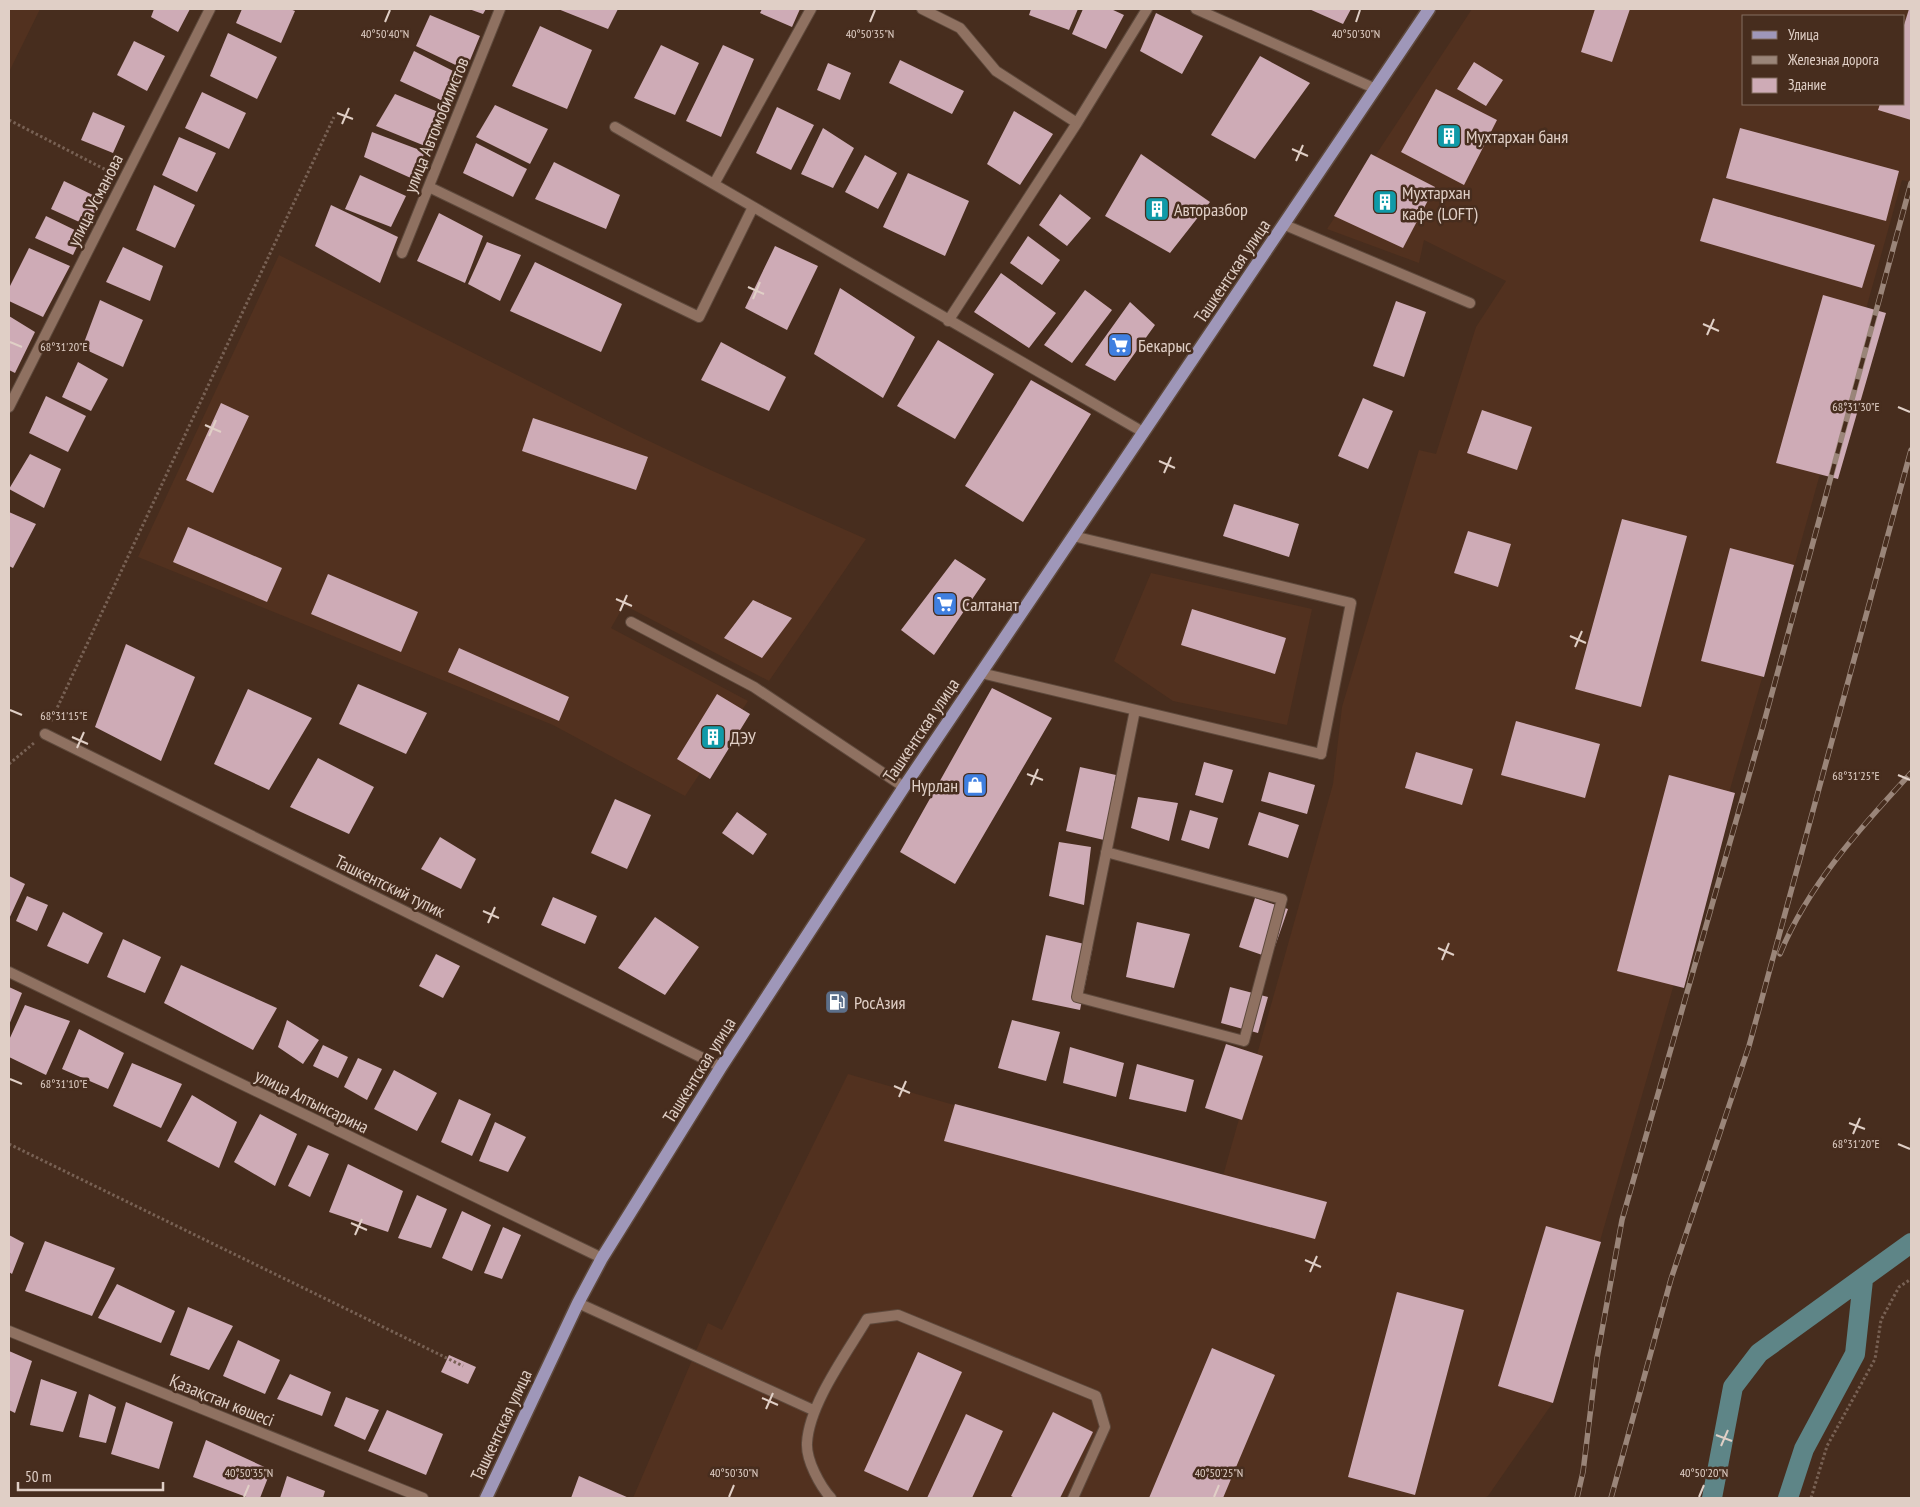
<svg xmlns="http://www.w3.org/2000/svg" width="1920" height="1507" viewBox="0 0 1920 1507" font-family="'PT Sans Narrow',sans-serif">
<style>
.built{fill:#52311f;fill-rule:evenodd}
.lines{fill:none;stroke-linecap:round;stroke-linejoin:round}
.canal{stroke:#5e8587;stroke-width:20}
.building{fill:#ceabb6}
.service-casing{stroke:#5e493c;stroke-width:12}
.minor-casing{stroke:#5e493c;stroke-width:12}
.primary-casing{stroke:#5e493c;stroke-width:15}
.path{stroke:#786154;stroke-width:3;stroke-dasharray:2.5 2.5;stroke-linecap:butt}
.service{stroke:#8f7161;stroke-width:10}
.minor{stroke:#8f7161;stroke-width:10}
.primary{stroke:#9f97b9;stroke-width:12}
.rail-casing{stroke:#9a8579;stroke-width:5.5}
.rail{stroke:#472d1e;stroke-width:4;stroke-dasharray:11;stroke-linecap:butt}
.ticks{fill:none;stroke:#e0cfc6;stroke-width:2}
.labels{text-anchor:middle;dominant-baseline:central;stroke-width:5;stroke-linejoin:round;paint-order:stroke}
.street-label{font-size:18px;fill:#e0cfc6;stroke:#472d1e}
.poi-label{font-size:18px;fill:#e0cfc6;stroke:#472d1e;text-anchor:start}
.ticks-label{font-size:12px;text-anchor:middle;fill:#e0cfc6;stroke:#472d1e;stroke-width:5;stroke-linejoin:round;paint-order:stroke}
</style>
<rect width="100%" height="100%" fill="#472d1e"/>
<path class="built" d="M 9,9 L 40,9 L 9,72 Z
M 1472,9 L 1911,9 L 1911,182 L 1902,180 L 1796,560 L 1554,1401 L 1488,1496 L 1483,1498 L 1228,1498 L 1208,1493 L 1205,1498 L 633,1498 L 708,1323 L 722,1330 L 848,1074 L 1221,1183 L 1333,784 L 1342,707 L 1419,450 L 1436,454 L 1476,327 L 1506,281 L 1424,240 L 1419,263 L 1327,229 ZM 1744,16 L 1904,16 L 1904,104 L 1744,104 Z
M 279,255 L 630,432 L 706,468 L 866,539 L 769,681 L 624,605 L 611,628 L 748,701 L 685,796 L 553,725 L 138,557 Z
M 1151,573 L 1312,609 L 1287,725 L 1173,701 L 1114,661 Z"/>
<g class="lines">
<path class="canal" d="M 1712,1498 L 1733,1387 L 1759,1353 L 1911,1243
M 1788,1498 L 1804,1449 L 1855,1354 L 1863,1280"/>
</g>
<path class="building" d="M 154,9 L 190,9 L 178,32 L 151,17 Z
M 242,9 L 290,9 L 295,11 L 281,43 L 236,23 Z
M 469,9 L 486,9 L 483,14 Z
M 558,9 L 618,9 L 608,29 Z
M 762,9 L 800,9 L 792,27 L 760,13 Z
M 1031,9 L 1078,9 L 1069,30 L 1029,15 Z
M 1083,9 L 1111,9 L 1124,15 L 1106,49 L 1072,34 Z
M 1309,9 L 1351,9 L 1343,24 Z
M 1595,9 L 1630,9 L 1612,62 L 1581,52 Z
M 1909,9 L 1911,9 L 1911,120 L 1878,110 L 1880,104 L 1904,104 L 1904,25 Z
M 1156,13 L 1203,36 L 1182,74 L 1140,51 Z
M 430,15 L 480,36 L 466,70 L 416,46 Z
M 540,26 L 592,50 L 567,109 L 512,86 Z
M 228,33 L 277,57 L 257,99 L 210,76 Z
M 134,41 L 165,56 L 147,91 L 117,75 Z
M 661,45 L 699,63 L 675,115 L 634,98 Z
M 723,45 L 754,59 L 721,137 L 686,121 Z
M 414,51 L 461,75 L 447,103 L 400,81 Z
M 1260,56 L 1310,83 L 1255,159 L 1211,135 Z
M 900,60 L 964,91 L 952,114 L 889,83 Z
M 1474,62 L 1503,80 L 1486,106 L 1457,89 Z
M 828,63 L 851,73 L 840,100 L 817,90 Z
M 1436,89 L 1497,120 L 1464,185 L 1401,152 Z
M 202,92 L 246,113 L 229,149 L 185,128 Z
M 395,94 L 443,114 L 430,148 L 376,126 Z
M 495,105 L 548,129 L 530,164 L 476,137 Z
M 777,107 L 814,125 L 791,170 L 756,153 Z
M 1014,111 L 1053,134 L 1020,185 L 987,164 Z
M 93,112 L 125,126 L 113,153 L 81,140 Z
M 823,128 L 854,148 L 833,188 L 801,174 Z
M 1740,128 L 1899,171 L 1886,221 L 1726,178 Z
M 372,132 L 425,152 L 413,179 L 364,157 Z
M 179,137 L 216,153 L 197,192 L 162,175 Z
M 476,143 L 527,169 L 513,197 L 463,173 Z
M 1141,154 L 1210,202 L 1170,253 L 1105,216 Z
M 1371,154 L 1435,187 L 1403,248 L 1334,216 Z
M 865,155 L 897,173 L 878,209 L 845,192 Z
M 554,162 L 620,195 L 606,229 L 535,199 Z
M 908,173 L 969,201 L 945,256 L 883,227 Z
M 360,175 L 406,196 L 391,227 L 345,209 Z
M 64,181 L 101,199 L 88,226 L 51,209 Z
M 154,185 L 195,205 L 175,248 L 136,230 Z
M 1060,194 L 1091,218 L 1067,246 L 1039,225 Z
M 1713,198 L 1875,245 L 1862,288 L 1700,241 Z
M 331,205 L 398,237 L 380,283 L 315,246 Z
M 439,213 L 483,236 L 465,283 L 417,261 Z
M 46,216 L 83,234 L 73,255 L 35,238 Z
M 1028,236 L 1060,260 L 1042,285 L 1010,263 Z
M 487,242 L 521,255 L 500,301 L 468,284 Z
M 775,246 L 818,266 L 787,330 L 745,308 Z
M 123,247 L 163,266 L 150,301 L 106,282 Z
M 29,248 L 70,266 L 43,317 L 9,301 L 9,288 Z
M 535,262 L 622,304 L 601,352 L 510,311 Z
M 1001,273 L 1056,313 L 1029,348 L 974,312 Z
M 840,288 L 915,337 L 883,398 L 814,354 Z
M 1085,290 L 1112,310 L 1072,363 L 1044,345 Z
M 1823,295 L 1886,313 L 1838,479 L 1776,463 Z
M 100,300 L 143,320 L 123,367 L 82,348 Z
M 1396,301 L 1426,312 L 1404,377 L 1373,366 Z
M 1130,302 L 1155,325 L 1115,381 L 1085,365 Z
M 9,316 L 35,332 L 15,373 L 9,370 Z
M 938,340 L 994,374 L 955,439 L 897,406 Z
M 721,342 L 786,377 L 769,411 L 701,380 Z
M 78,362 L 108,379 L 91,411 L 62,397 Z
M 1031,380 L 1091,414 L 1023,522 L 965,486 Z
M 46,396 L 86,416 L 68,452 L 29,433 Z
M 1363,398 L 1393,411 L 1368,469 L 1338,456 Z
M 221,403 L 249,416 L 213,493 L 186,480 Z
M 1482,410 L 1532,427 L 1517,470 L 1467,453 Z
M 533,418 L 648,457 L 636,490 L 522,451 Z
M 30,454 L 61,469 L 44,508 L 9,489 Z
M 1234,504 L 1299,524 L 1289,557 L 1223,536 Z
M 9,512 L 36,524 L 13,568 L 9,566 Z
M 1622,519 L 1687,536 L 1641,707 L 1575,689 Z
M 188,527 L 282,568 L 267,602 L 173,562 Z
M 1468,531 L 1511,544 L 1498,587 L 1454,573 Z
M 1730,548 L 1794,565 L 1764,677 L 1701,661 Z
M 955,559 L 986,579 L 934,655 L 901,630 Z
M 328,574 L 418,612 L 401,652 L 311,614 Z
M 753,600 L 792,618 L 762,658 L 724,638 Z
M 1192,609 L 1286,638 L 1275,674 L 1181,645 Z
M 126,644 L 195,677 L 161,761 L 95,727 Z
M 459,648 L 569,697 L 559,721 L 448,672 Z
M 358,684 L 427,713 L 406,754 L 339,724 Z
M 992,688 L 1052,718 L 955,884 L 900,852 Z
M 248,689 L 312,718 L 269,790 L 214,764 Z
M 717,694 L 750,714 L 710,779 L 677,759 Z
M 1516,721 L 1600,744 L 1585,798 L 1501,775 Z
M 1416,752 L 1473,769 L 1462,805 L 1405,788 Z
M 318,758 L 374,787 L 349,834 L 290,807 Z
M 1204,762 L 1233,770 L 1223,803 L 1195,795 Z
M 1080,767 L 1116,775 L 1104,840 L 1066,831 Z
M 1269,772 L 1315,785 L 1307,814 L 1261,801 Z
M 1669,775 L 1735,793 L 1684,988 L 1617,971 Z
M 1138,797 L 1178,803 L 1169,841 L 1131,828 Z
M 615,799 L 651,815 L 627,869 L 591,853 Z
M 1190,810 L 1218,818 L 1209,849 L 1181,840 Z
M 737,812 L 767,834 L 753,855 L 722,833 Z
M 1259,812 L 1299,825 L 1288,858 L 1248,845 Z
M 440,837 L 476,859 L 461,889 L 421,869 Z
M 1059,842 L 1091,847 L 1084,905 L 1049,896 Z
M 9,876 L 25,884 L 9,919 Z
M 27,896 L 48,905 L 37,931 L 16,921 Z
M 553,897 L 597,916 L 585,944 L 541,925 Z
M 1255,898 L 1288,909 L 1271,958 L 1239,947 Z
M 63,912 L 103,933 L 88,964 L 47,946 Z
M 655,917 L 699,947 L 665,995 L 618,968 Z
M 1137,922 L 1190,934 L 1174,988 L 1126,977 Z
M 1046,935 L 1093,946 L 1080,1010 L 1032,1000 Z
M 123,939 L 161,957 L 145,993 L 107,977 Z
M 436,954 L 460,966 L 443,998 L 419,986 Z
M 181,965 L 277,1008 L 253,1050 L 164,1003 Z
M 9,987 L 22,993 L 9,1025 Z
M 1230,987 L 1268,997 L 1258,1033 L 1221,1023 Z
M 25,1005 L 70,1021 L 46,1075 L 9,1057 L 9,1040 Z
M 287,1020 L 319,1040 L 303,1064 L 278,1047 Z
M 1012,1020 L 1060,1032 L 1046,1081 L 998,1068 Z
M 79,1029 L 124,1053 L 108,1089 L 62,1069 Z
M 1226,1044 L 1263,1056 L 1242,1120 L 1205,1108 Z
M 323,1045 L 348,1057 L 338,1078 L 313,1066 Z
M 1070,1047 L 1124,1063 L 1116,1097 L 1063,1083 Z
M 358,1058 L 382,1069 L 367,1100 L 344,1087 Z
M 132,1063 L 182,1084 L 161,1128 L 113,1106 Z
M 1137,1064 L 1194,1080 L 1186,1112 L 1129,1099 Z
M 394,1070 L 437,1093 L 417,1131 L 374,1109 Z
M 192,1095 L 237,1122 L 219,1168 L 167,1141 Z
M 459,1099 L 491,1114 L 472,1156 L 441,1142 Z
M 955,1104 L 1327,1202 L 1315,1239 L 944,1141 Z
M 260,1114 L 297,1134 L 275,1186 L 234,1162 Z
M 495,1122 L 526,1137 L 508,1172 L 479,1161 Z
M 308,1145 L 329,1154 L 310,1197 L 288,1186 Z
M 348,1164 L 403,1191 L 388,1232 L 329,1212 Z
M 417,1195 L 447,1209 L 431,1248 L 398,1238 Z
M 462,1211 L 491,1225 L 472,1271 L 442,1258 Z
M 1546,1226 L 1601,1242 L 1553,1403 L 1498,1386 Z
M 503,1227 L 521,1235 L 502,1279 L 484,1273 Z
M 9,1235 L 24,1243 L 12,1274 L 9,1272 Z
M 45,1241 L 115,1268 L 92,1316 L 25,1291 Z
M 117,1284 L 175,1311 L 161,1343 L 98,1318 Z
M 1397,1292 L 1464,1310 L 1415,1495 L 1348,1477 Z
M 188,1307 L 233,1326 L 209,1370 L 170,1355 Z
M 238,1340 L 280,1360 L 265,1394 L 223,1376 Z
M 1212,1348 L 1275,1375 L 1223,1498 L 1149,1498 Z
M 9,1351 L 32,1361 L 15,1413 L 9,1410 Z
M 918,1352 L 962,1372 L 908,1491 L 864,1471 Z
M 449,1355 L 476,1367 L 468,1384 L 441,1372 Z
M 290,1374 L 331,1392 L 322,1416 L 277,1399 Z
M 41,1379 L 77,1392 L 63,1432 L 30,1425 Z
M 89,1394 L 116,1407 L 106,1443 L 79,1437 Z
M 346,1397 L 379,1410 L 365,1440 L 334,1426 Z
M 126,1402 L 173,1422 L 159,1469 L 111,1454 Z
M 387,1410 L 443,1434 L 426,1475 L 368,1451 Z
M 1053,1412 L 1093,1432 L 1060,1498 L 1015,1498 L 1011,1496 Z
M 966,1414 L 1003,1431 L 972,1498 L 927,1498 Z
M 206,1440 L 271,1470 L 260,1498 L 249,1498 L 193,1477 Z
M 287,1476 L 325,1491 L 323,1498 L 280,1498 Z
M 579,1476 L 629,1498 L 571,1498 Z"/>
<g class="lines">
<defs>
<path id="service" d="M 1073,536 L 1351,603 L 1321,754
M 578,1303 L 813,1410
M 831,1498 C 820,1486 806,1460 807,1443 C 809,1404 847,1353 867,1319 L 898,1315 L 1096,1396 L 1105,1427 L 1073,1498"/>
<path id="minor" d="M 922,9 L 960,28 L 996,71 L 1077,123
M 1196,9 L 1376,89
M 615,127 L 1143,432
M 714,184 L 811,9
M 429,187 L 699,317 L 753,207
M 1285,225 L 1470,303
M 402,253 L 500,9
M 948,321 L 1077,123 L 1147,9
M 9,407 L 210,9
M 631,622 L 754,687 L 904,787
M 981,673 L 1321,754
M 45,734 L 721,1067
M 1106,852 L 1282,899 L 1244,1041 L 1077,997 L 1135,710
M 9,972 L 602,1258
M 9,1331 L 423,1498"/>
<path id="primary" d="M 486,1498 L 578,1303 L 602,1258 L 721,1067 L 904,787 L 1429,9"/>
</defs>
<use href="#service" class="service-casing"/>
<use href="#minor" class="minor-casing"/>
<use href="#primary" class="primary-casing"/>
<path class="path" d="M 9,120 L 112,173
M 51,721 L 334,117
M 9,764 L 34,743
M 9,1144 L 463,1366
M 1811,1498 L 1827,1446 L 1875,1359 L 1881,1320 L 1899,1287 L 1911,1279"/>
<use href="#service" class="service"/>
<use href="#minor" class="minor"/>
<use href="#primary" class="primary"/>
<defs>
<path id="rail" d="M 1780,954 C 1808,885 1861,827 1911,773
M 1577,1498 L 1583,1472 L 1597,1358 L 1622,1220 L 1760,737 L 1911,183
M 1611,1498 L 1671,1279 L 1749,1046 L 1911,450"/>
</defs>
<use href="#rail" class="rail-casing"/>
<use href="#rail" class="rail"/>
</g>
<path class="ticks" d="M 385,22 L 390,10M 870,22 L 875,10M 1356,22 L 1360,10M 337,113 L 353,119M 342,124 L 349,108M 1292,149 L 1308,156M 1296,161 L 1303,145M 748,287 L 764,294M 753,299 L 760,282M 1703,324 L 1719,331M 1707,335 L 1714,319M 10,342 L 22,347M 1898,407 L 1910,412M 205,425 L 221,432M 209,436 L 216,420M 1159,461 L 1175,468M 1164,473 L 1171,457M 616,599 L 632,606M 620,611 L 627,595M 1570,636 L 1586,643M 1575,647 L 1582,631M 10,710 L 22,715M 72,737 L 88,744M 77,748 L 84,732M 1027,774 L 1043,780M 1898,775 L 1910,780M 1031,785 L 1038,769M 483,911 L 499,918M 488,923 L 495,907M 1438,948 L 1454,955M 1442,960 L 1449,943M 10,1079 L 22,1084M 894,1086 L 910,1093M 899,1097 L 906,1081M 1849,1123 L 1865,1129M 1853,1134 L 1860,1118M 1898,1144 L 1910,1149M 351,1223 L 367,1230M 355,1235 L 362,1219M 1305,1260 L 1321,1267M 1310,1272 L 1317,1256M 762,1398 L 778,1405M 766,1409 L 773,1393M 1716,1435 L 1732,1441M 1721,1446 L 1728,1430M 244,1497 L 249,1485M 729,1497 L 734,1485M 1214,1497 L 1219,1485M 1699,1497 L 1704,1485"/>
<defs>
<symbol id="building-square" viewBox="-11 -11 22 22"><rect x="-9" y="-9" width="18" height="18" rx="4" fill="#0f9aa8" stroke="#472d1e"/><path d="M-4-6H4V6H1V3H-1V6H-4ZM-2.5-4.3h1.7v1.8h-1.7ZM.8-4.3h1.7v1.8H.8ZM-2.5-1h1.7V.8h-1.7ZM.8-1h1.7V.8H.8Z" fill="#fff"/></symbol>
<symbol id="supermarket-square" viewBox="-11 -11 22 22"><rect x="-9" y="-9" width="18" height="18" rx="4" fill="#3f7fe0" stroke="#472d1e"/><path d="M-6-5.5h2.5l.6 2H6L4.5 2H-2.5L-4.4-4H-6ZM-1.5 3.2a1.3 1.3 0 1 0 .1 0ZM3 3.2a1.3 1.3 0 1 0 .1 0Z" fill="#fff"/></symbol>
<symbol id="shop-square" viewBox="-11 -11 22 22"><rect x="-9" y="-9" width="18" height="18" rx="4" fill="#3f7fe0" stroke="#472d1e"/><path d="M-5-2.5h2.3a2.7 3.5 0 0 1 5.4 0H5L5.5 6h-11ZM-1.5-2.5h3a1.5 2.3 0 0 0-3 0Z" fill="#fff"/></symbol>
<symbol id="fuel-square" viewBox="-11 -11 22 22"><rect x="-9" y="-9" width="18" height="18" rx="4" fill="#5c6f8a" stroke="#472d1e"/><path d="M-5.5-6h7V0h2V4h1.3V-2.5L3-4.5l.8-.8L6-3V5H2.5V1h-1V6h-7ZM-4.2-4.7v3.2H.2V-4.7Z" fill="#fff"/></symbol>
</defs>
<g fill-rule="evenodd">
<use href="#building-square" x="1435" y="122" width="28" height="28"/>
<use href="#building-square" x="1371" y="188" width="28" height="28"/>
<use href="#building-square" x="1143" y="195" width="28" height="28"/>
<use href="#supermarket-square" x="1106" y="331" width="28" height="28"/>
<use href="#supermarket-square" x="931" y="590" width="28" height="28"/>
<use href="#building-square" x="699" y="723" width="28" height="28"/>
<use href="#shop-square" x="961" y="771" width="28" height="28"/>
<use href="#fuel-square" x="823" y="988" width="28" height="28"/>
</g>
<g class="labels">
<g class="street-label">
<text transform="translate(436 125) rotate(-68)">улица Автомобилистов</text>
<text transform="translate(95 200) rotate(-63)">улица Усманова</text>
<text transform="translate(1232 271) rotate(-56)">Ташкентская улица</text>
<text transform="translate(921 730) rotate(-56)">Ташкентская улица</text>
<text transform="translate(390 886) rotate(26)">Ташкентский тупик</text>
<text transform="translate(699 1070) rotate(-58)">Ташкентская улица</text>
<text transform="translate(312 1101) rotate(26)">улица Алтынсарина</text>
<text transform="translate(222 1400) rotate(22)">Қазақстан көшесі</text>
<text transform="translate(501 1425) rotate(-65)">Ташкентская улица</text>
</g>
<g class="poi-label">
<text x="1466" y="136">Мухтархан баня</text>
<text x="1402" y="192">Мухтархан<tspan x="1402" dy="21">кафе (LOFT)</tspan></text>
<text x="1174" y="209">Авторазбор</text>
<text x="1138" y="345">Бекарыс</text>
<text x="962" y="604">Салтанат</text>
<text x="730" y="737">ДЭУ</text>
<text x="958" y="785" text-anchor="end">Нурлан</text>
<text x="854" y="1002">РосАзия</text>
</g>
</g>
<g class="ticks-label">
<text x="385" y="38">40°50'40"N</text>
<text x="870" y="38">40°50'35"N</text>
<text x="1356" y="38">40°50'30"N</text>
<text x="64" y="351">68°31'20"E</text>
<text x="1856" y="411">68°31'30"E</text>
<text x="64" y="720">68°31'15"E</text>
<text x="1856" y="780">68°31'25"E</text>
<text x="64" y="1088">68°31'10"E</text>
<text x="1856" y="1148">68°31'20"E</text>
<text x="249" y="1477">40°50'35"N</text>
<text x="734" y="1477">40°50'30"N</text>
<text x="1219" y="1477">40°50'25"N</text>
<text x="1704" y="1477">40°50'20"N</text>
</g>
<rect width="1920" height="1507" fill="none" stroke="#e0cfc6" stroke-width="20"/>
<rect x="1742" y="15" width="162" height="90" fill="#472d1e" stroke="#846e61"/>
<rect x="1752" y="31" width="25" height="8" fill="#9f97b9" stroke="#846e61"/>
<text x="1788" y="40" font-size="15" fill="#e0cfc6">Улица</text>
<rect x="1752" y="56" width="25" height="8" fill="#9a8579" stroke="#846e61"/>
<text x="1788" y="65" font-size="15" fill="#e0cfc6">Железная дорога</text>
<rect x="1752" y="78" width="25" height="15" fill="#ceabb6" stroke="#846e61"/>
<text x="1788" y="90" font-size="15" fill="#e0cfc6">Здание</text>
<path d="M18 1482v8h145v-8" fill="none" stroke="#e0cfc6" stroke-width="2.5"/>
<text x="25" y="1482" font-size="15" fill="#e0cfc6" stroke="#472d1e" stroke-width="4" paint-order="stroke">50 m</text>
</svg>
